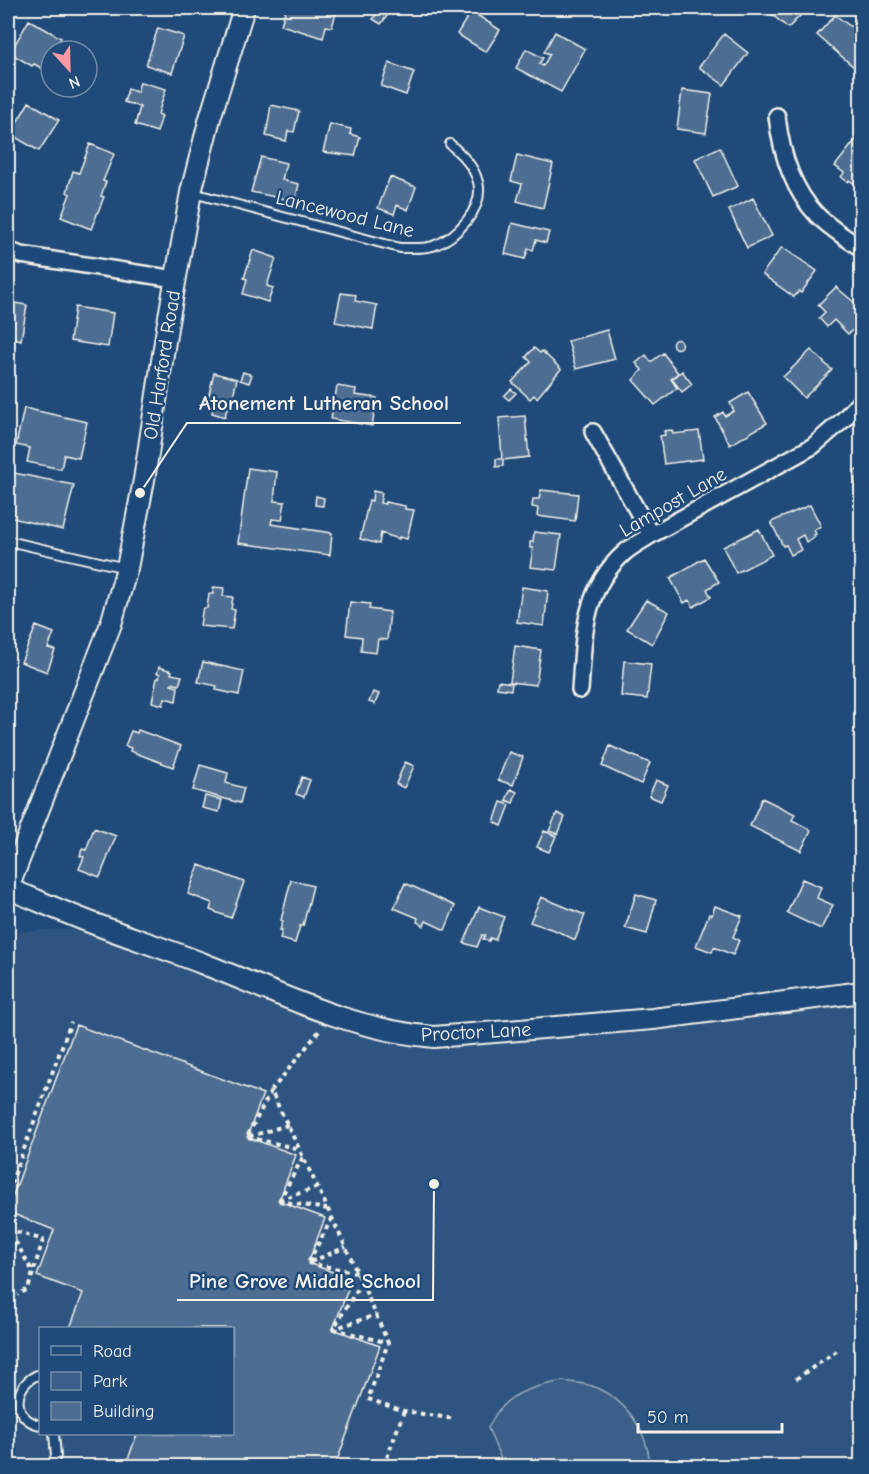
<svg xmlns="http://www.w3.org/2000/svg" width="869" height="1474" viewBox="0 0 869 1474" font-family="'Comic Neue',sans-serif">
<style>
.built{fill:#2d5581;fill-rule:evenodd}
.green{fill:#3a5f88;stroke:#97a8b8;stroke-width:1.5}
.building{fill:#4d6e92;stroke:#f4f1e8;stroke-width:1.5}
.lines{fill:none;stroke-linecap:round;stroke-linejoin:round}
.service-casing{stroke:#f4f1e8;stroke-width:12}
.minor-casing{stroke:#f4f1e8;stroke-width:20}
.tertiary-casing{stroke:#f4f1e8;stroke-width:24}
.path{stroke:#f4f1e8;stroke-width:4;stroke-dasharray:4.5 4.5;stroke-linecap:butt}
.service{stroke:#1f4a7a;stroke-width:8}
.minor{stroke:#1f4a7a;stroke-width:15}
.tertiary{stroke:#1f4a7a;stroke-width:20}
.labels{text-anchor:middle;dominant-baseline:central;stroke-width:5;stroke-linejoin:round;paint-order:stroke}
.street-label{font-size:20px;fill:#f4f1e8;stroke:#1f4a7a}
.leader{fill:none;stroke:#f4f1e8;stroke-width:2}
.callout-dot{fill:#f4f1e8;stroke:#1f4a7a;stroke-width:2}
.callout-label{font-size:21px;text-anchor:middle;font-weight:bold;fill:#f4f1e8;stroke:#1f4a7a;stroke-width:5;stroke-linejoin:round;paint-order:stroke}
</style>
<rect width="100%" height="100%" fill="#1f4a7a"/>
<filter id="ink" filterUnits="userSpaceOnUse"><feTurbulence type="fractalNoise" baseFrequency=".0167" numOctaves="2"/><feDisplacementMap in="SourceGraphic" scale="12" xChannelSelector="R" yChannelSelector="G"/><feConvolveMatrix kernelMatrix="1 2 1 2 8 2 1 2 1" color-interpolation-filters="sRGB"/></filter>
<g filter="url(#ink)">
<path class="built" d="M 47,930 L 73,930 L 172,960 L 389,1035 L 861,995 L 861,1466 L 8,1466 L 8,958 L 20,932 ZM 40,1328 L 232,1328 L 232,1434 L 40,1434 Z"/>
<path class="green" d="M 564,1381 C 573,1383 584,1383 592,1386 C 626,1399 648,1431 650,1466 L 504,1466 L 488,1428 C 491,1423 494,1416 498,1411 C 512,1391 541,1385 564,1381 Z"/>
<path class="building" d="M 286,8 L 317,8 L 336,13 L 332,27 L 326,26 L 323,38 L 281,25 Z
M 764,8 L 808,8 L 788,28 Z
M 379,10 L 387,16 L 381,24 L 373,19 Z
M 471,11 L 500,30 L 486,52 L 457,34 Z
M 835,15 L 862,35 L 862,74 L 817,35 Z
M 29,20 L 61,38 L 53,51 L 51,51 L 51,55 L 43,69 L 34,64 L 32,66 L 10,53 Z
M 158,28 L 184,36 L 172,73 L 146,65 Z
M 555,32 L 585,49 L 561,92 L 516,68 L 526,49 L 543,58 L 539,64 L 543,66 L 550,54 L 544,52 Z
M 724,34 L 748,53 L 724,85 L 699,67 Z
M 389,63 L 414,72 L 406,95 L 381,86 Z
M 140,82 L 166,89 L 158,114 L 162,116 L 157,132 L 135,125 L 140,107 L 124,102 L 128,89 L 137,92 Z
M 682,90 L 712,94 L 706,133 L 677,129 Z
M 29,102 L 59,120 L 39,151 L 10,134 Z
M 271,105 L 299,111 L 294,132 L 288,131 L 286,141 L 266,136 Z
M 330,124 L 351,129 L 350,134 L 360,137 L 355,156 L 323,152 Z
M 857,138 L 862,141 L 862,189 L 849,180 L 848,182 L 841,177 L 844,173 L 835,166 Z
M 90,144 L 114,154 L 103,181 L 106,182 L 101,196 L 104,197 L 91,229 L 61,217 L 70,194 L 67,192 L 73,171 L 79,173 Z
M 720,147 L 738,186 L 713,197 L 695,159 Z
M 517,155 L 553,164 L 543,208 L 517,201 L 522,184 L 511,181 Z
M 261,157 L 286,163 L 282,180 L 299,184 L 295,201 L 251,192 Z
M 390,177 L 416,187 L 408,210 L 397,205 L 394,214 L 378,208 Z
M 753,198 L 772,236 L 747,248 L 729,210 Z
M 512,223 L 549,232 L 546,243 L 536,240 L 533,250 L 528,249 L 525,259 L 505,254 Z
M 782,247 L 817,271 L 801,293 L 799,291 L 794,297 L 762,274 Z
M 253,250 L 276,258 L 267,286 L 273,288 L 268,302 L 243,294 L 247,279 L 244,278 Z
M 836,287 L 862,309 L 862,322 L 848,334 L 834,320 L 827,327 L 819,318 L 825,312 L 818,305 Z
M 341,293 L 356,295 L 355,301 L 377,305 L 373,329 L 335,322 Z
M 8,302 L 27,305 L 21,340 L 8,337 Z
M 75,307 L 113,313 L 108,347 L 70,341 Z
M 607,330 L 615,359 L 576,369 L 568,341 Z
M672.5 344a4.5 4.5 0 1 1 9 0a4.5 4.5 0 1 1-9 0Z
M 534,348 L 540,353 L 542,351 L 561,369 L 537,398 L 534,395 L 530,399 L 512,382 L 531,362 L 526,357 Z
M 811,350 L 832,370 L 804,398 L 783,377 Z
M 663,353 L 678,373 L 671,379 L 677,388 L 655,405 L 633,380 L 642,370 L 636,363 L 646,355 L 651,362 Z
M 682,371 L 692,384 L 682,392 L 672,379 Z
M 243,372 L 252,375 L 249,383 L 240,380 Z
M 214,373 L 237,379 L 230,409 L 227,408 L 225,417 L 212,413 L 214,405 L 207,403 Z
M 337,386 L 356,389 L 355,395 L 377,398 L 372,426 L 331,419 Z
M 511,389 L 516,393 L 509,400 L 504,396 Z
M 748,392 L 767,423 L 730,445 L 715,417 L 723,412 L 725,416 L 734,411 L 730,403 Z
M 24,408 L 87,422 L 79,458 L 64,455 L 61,469 L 27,462 L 30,448 L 16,445 Z
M 525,416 L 529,457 L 503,460 L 503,466 L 496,467 L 496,459 L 502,459 L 499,418 Z
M 672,430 L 673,434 L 699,431 L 703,459 L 664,464 L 660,436 L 665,435 L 664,431 Z
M 248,468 L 277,472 L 274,501 L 285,502 L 282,520 L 272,519 L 271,524 L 332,533 L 330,555 L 238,543 Z
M 854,470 L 862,470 L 862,508 L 858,508 L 857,498 L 856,499 Z
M 9,472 L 74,485 L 63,530 L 8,517 Z
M 541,490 L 578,494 L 575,521 L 537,516 L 538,508 L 532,507 L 533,499 L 539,499 Z
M 373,491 L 382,493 L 380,503 L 385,504 L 385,502 L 405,506 L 405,509 L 414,510 L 407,539 L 399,537 L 399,539 L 381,533 L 379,544 L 360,539 L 369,500 L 372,501 Z
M 316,496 L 324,498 L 323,506 L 315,505 Z
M 810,505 L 821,526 L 814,530 L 816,534 L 814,535 L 815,537 L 806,542 L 803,535 L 796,539 L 801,550 L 791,555 L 786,545 L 783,546 L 771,522 Z
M 759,529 L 772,555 L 736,573 L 723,547 Z
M 534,532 L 561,535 L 556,570 L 530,567 L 533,548 L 530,548 L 530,542 L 533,542 Z
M 704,558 L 719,582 L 707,589 L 711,597 L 693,607 L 689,600 L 684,603 L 670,578 Z
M 213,587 L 224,588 L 223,596 L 233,597 L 231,609 L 235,610 L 232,629 L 200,626 L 202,612 L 204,608 L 207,608 L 209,594 L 213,594 Z
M 522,587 L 548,591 L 544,626 L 517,622 Z
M 646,600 L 669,612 L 652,644 L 627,629 Z
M 350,602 L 370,604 L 369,609 L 390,612 L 387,640 L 378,639 L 376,653 L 361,651 L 362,637 L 346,635 Z
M 36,626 L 54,633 L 48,648 L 55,650 L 47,672 L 21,662 Z
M 515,646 L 541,650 L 536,685 L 510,682 Z
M 624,661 L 651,664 L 647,699 L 621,696 Z
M 203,662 L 244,671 L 239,695 L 216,690 L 217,686 L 198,682 Z
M 159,667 L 172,671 L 171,674 L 182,676 L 179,685 L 172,683 L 171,685 L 178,687 L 176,701 L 165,698 L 163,705 L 152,702 L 157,678 L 159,678 L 160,674 L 157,673 Z
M 498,681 L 512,683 L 511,690 L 497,688 Z
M 373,692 L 379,694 L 375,704 L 369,702 Z
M 138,730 L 181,746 L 173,767 L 130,751 L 131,748 L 125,746 L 131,731 L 137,733 Z
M 610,746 L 650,763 L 641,784 L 602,766 Z
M 509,752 L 523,757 L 513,785 L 498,780 Z
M 405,762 L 414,766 L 404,788 L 396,784 Z
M 200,765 L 228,773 L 226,783 L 244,788 L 240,803 L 193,790 Z
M 302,777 L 310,780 L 304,797 L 296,794 Z
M 656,780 L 668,785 L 661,801 L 649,796 Z
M 511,789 L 517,792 L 513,803 L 506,800 Z
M 205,796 L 222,800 L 219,812 L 202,808 Z
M 762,798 L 795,814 L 792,820 L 811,830 L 801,851 L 750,826 Z
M 501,802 L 510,805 L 502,826 L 494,822 Z
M 557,813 L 565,817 L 558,834 L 549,831 Z
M 94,828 L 116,836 L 100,877 L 79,869 L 84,857 L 80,856 L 82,849 L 86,850 Z
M 544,831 L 556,836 L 549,852 L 537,847 Z
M 199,865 L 244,882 L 231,918 L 210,910 L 212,903 L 188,894 Z
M 802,879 L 821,887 L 817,898 L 833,905 L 821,929 L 787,913 Z
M 291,880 L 313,886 L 303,926 L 300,926 L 295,943 L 280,939 L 282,930 L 280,930 L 283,921 L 281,920 Z
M 405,883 L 455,906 L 445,930 L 426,921 L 424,926 L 417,922 L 418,918 L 394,908 Z
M 636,894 L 656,900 L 647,934 L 625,928 Z
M 541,897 L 585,915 L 575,940 L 557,931 L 530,922 Z
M 715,906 L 742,916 L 733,937 L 739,940 L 733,955 L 714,947 L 712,952 L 696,946 L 709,914 L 712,915 Z
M 479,907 L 504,917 L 495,940 L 490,938 L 489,941 L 483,939 L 485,935 L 482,935 L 477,947 L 464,943 Z
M 76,1025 L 263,1094 L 247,1137 L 296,1155 L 279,1201 L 325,1218 L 308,1263 L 352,1279 L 333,1329 L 380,1346 L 335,1466 L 130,1466 L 126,1465 L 137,1434 L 232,1434 L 232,1328 L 70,1328 L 83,1293 L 37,1276 L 54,1230 L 8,1212 L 8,1209 Z"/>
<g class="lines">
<defs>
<path id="service" d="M 193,193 L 400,248 C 412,248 422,249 433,246 C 456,238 485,208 478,182 C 474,166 462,155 450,144
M 8,541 L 126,568
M 40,1374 C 13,1383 10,1419 40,1425
M 52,1466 L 56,1456 L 54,1434"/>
<path id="minor" d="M 777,116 C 781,152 791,188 817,215 C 830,228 846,238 862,249
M 8,250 L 21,255 L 175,279
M 593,432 L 651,535
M 580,690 C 584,638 582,591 624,553 C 632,546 642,541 651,535 L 813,446 L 843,420 L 862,400"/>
<path id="tertiary" d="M 8,888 L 111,624 L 127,568 L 144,480 L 167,328 L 191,192 L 210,118 L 244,8
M 8,889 C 28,896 47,905 67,913 C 112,932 159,946 204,964 C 281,994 351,1030 434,1037 L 653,1019 L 862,992"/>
</defs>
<use href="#service" class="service-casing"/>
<use href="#minor" class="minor-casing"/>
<use href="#tertiary" class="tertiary-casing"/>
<path class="path" d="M 271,1091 L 320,1030 L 322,1031
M 288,1125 L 247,1137 L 271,1091 C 312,1175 352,1258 388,1343 L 368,1399 L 404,1411 L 455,1419
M 248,1137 L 299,1149
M 8,1192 L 71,1022
M 279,1200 L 318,1187
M 279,1201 L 327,1209
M 279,1201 L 303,1157
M 332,1218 L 308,1263 L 346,1247
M 8,1229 L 43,1240 L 28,1289 L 18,1295
M 8,1236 L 17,1244 L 33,1272
M 308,1263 L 359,1273
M 362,1282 L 333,1329 L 376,1315
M 334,1329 L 388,1343
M 796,1379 L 838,1350
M 384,1466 L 404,1411"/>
<use href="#service" class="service"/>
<use href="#minor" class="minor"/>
<use href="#tertiary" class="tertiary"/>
</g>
</g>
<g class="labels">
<g class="street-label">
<text transform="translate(345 214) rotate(14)">Lancewood Lane</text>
<text transform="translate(162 365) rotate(-81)">Old Harford Road</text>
<text transform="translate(673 502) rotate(-30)">Lampost Lane</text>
<text transform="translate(476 1032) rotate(-3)">Proctor Lane</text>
</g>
</g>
<path class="leader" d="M140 493L187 423H461M434 1184L433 1300H177"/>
<g class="callout-dot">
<circle cx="140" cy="493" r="6"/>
<circle cx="434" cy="1184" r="6"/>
</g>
<g class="callout-label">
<text x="324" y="410">Atonement Lutheran School</text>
<text x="305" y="1288">Pine Grove Middle School</text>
</g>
<rect width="869" height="1474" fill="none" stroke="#1f4a7a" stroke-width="30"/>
<rect x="15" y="15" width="839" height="1444" fill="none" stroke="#f4f1e8" stroke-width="2" filter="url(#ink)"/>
<rect x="39" y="1327" width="195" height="108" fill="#1f4a7a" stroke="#748da6" stroke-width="1.5"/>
<rect x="51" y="1346" width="30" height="9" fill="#1f4a7a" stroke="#748da6" stroke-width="1.5"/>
<text x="93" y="1357" font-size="18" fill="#f4f1e8">Road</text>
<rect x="51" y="1372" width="30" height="18" fill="#3a5f88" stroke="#748da6" stroke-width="1.5"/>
<text x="93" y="1387" font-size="18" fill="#f4f1e8">Park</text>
<rect x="51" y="1402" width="30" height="18" fill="#4d6e92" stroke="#748da6" stroke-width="1.5"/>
<text x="93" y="1417" font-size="18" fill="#f4f1e8">Building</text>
<g transform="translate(69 69) rotate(158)"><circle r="28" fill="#1f4a7a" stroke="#748da6" stroke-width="1.5"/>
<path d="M0-4.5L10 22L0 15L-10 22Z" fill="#ff9aa2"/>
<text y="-9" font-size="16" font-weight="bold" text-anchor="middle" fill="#f4f1e8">N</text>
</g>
<path d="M638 1423v9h144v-9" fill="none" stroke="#f4f1e8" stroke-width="3"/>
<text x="647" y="1423" font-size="18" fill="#f4f1e8" stroke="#1f4a7a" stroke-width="4.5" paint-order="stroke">50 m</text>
</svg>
